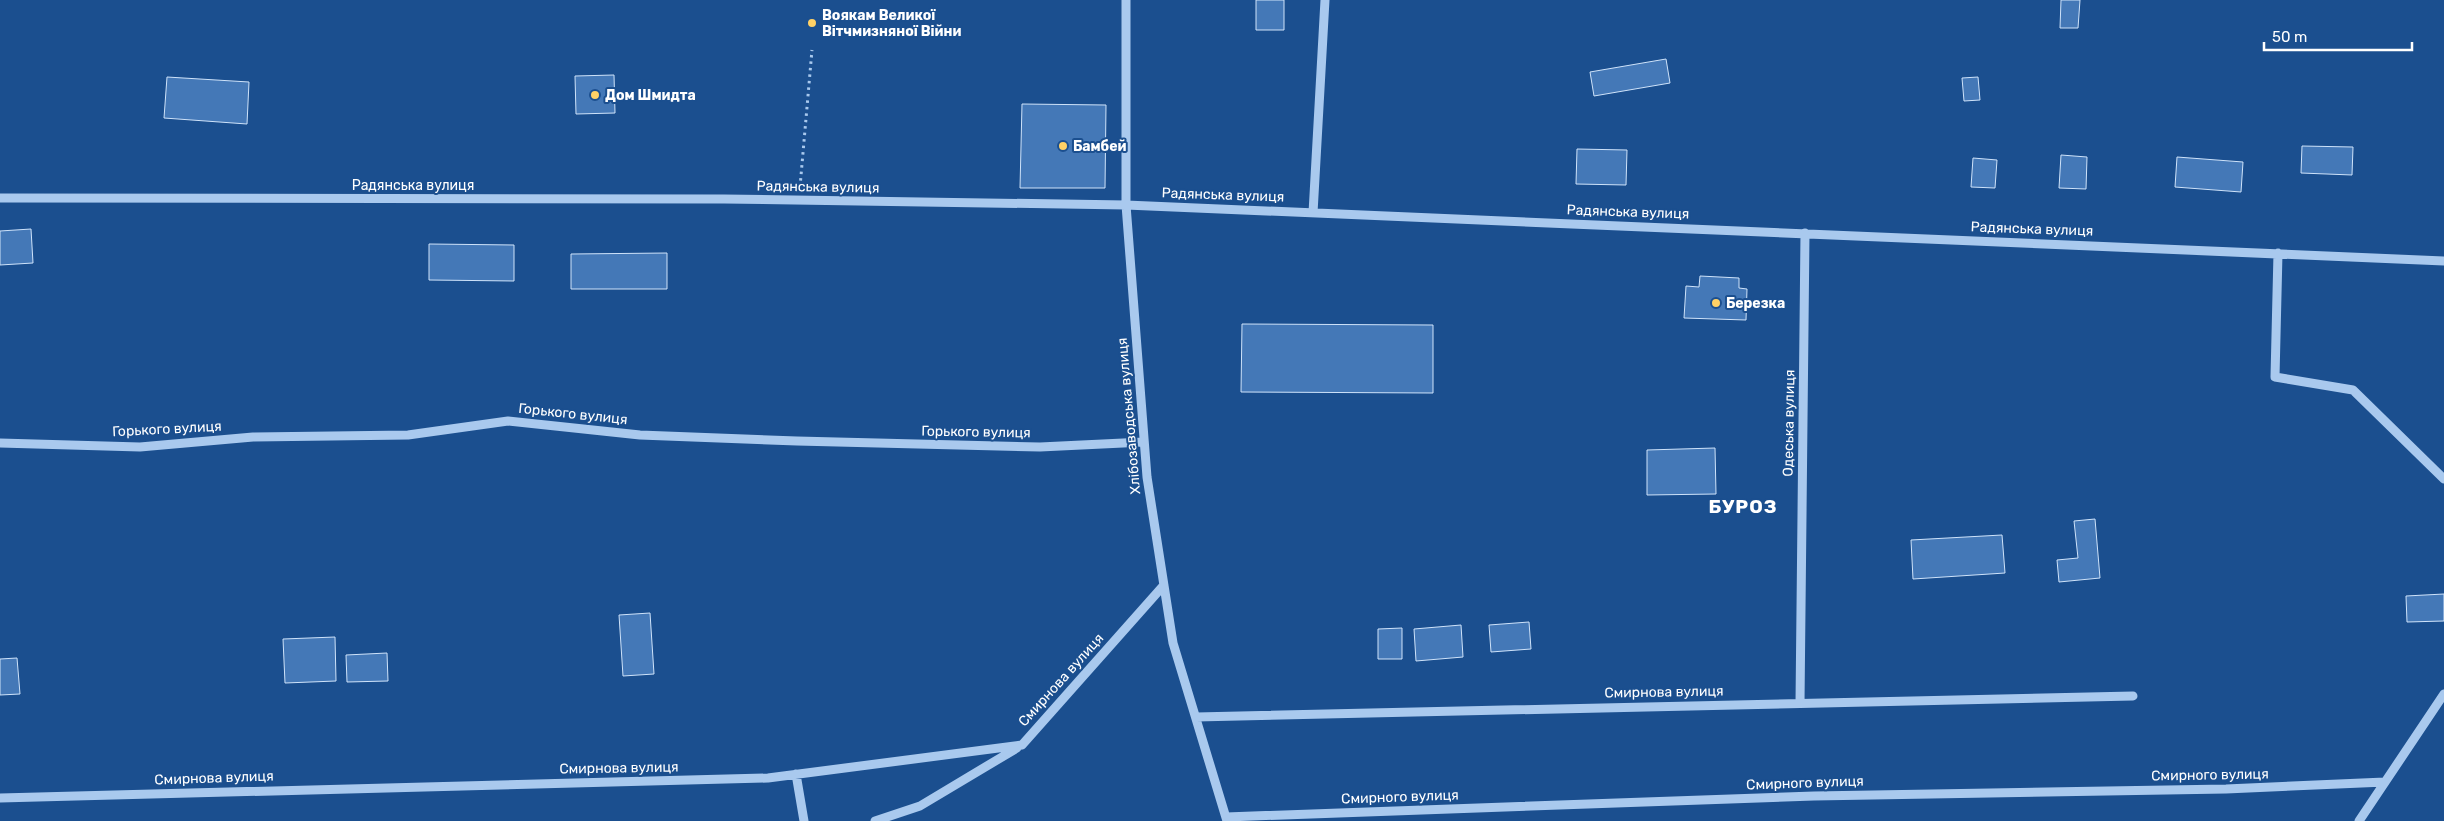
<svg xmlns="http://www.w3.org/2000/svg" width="2444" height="821" viewBox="0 0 2444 821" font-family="Rubik,sans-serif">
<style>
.building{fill:#4478b7;stroke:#cfe3fa}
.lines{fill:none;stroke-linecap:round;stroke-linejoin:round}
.path{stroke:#a9c9ee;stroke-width:3;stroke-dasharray:2.5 4;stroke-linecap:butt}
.minor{stroke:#a9c9ee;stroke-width:9}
.poi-dot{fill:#ffd166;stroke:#1b4f8f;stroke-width:2}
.labels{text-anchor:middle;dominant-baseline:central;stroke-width:4;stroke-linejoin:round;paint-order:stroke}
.poi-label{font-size:14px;font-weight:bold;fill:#fff;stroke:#1b4f8f;text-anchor:start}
.street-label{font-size:14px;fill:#fff;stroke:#1b4f8f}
.district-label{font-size:19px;font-weight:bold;letter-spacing:1px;fill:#fff;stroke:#1b4f8f}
</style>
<rect width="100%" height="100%" fill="#1b4f8f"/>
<path class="building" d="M 1256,0 L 1284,0 L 1284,30 L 1256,30 Z
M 2061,0 L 2080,0 L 2078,28 L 2060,28 Z
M 1666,59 L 1670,83 L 1594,96 L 1590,72 Z
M 614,75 L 615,113 L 576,114 L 575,76 Z
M 167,77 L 249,82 L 247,124 L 164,118 Z
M 1978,77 L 1980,100 L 1964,101 L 1962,78 Z
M 1022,104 L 1106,105 L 1105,188 L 1020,188 Z
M 2302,146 L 2353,147 L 2352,175 L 2301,173 Z
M 1577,149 L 1627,150 L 1626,185 L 1576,184 Z
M 2061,155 L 2087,157 L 2086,189 L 2059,188 Z
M 2177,157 L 2243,162 L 2241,192 L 2175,187 Z
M 1973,158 L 1997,160 L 1995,188 L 1971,187 Z
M 31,229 L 33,263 L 0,265 L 0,231 Z
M 429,244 L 514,245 L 514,281 L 429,280 Z
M 667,253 L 667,289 L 571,289 L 571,254 Z
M 1700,276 L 1739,278 L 1739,288 L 1747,289 L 1746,320 L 1684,318 L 1686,286 L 1699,287 Z
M 1242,324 L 1433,325 L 1433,393 L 1241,392 Z
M 1715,448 L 1716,494 L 1647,495 L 1647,450 Z
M 2095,519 L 2100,578 L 2059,582 L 2057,560 L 2078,558 L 2074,521 Z
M 2002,535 L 2005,573 L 1913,579 L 1911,540 Z
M 2444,594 L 2444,621 L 2407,622 L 2406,596 Z
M 650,613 L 654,674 L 623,676 L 619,615 Z
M 1529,622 L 1531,649 L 1491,652 L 1489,625 Z
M 1461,625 L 1463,657 L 1416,661 L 1414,629 Z
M 1402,628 L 1402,659 L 1378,659 L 1378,629 Z
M 335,637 L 336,681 L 285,683 L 283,639 Z
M 387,653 L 388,681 L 347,682 L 346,655 Z
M 17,658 L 20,694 L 0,695 L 0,659 Z"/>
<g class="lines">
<path class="path" d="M 800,187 L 812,50"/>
<path class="minor" d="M 1126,0 L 1126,205 L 1147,477 L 1173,643 L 1227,821
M 0,198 L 724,199 L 1126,205 L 2444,261
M 1313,213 L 1325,0
M 2278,253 L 2275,377 L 2353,390 L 2444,479
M 0,443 L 140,447 L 253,437 L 408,435 L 508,421 L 640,435 L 797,441 L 1040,447 L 1144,442
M 1800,703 L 1805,233
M 1196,717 L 2133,696
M 796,774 L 804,821
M 0,798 L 768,778 L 1022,745 L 1164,585
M 1226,817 L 1814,796 L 2226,789 L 2385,782
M 875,821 L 920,806 L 1017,748
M 2359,821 L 2444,694"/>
</g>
<g class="poi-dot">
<circle cx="812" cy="23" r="5"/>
<circle cx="595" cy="95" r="5"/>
<circle cx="1063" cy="146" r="5"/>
<circle cx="1716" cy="303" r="5"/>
</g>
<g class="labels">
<g class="poi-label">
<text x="822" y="15">Воякам Великої<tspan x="822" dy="16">Вітчмизняної Війни</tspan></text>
<text x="605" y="95">Дом Шмидта</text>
<text x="1073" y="146">Бамбей</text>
<text x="1726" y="303">Березка</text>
</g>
<g class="street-label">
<text x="413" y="185">Радянська вулиця</text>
<text transform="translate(818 187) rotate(1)">Радянська вулиця</text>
<text transform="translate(1223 195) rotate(2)">Радянська вулиця</text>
<text transform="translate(1628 212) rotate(2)">Радянська вулиця</text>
<text transform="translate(2032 229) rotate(2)">Радянська вулиця</text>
<text transform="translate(573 414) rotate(6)">Горького вулиця</text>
<text transform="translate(1129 416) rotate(-95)">Хлібозаводська вулиця</text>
<text transform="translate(1789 423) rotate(-89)">Одеська вулиця</text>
<text transform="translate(167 429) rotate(-3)">Горького вулиця</text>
<text transform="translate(976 432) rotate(1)">Горького вулиця</text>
<text transform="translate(1061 680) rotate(-48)">Смирнова вулиця</text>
<text transform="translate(1664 692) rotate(-1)">Смирнова вулиця</text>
<text transform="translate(619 768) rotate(-1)">Смирнова вулиця</text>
<text transform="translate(2210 775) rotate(-1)">Смирного вулиця</text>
<text transform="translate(214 778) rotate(-2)">Смирнова вулиця</text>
<text transform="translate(1805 783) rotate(-2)">Смирного вулиця</text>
<text transform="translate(1400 797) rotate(-2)">Смирного вулиця</text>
</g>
<g class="district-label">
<text x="1743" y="506">БУРОЗ</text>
</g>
</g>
<path d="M2264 42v8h148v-8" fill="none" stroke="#ffffff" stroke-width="2.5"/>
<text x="2272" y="42" font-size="15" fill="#ffffff" stroke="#1b4f8f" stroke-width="4" paint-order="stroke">50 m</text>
</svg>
